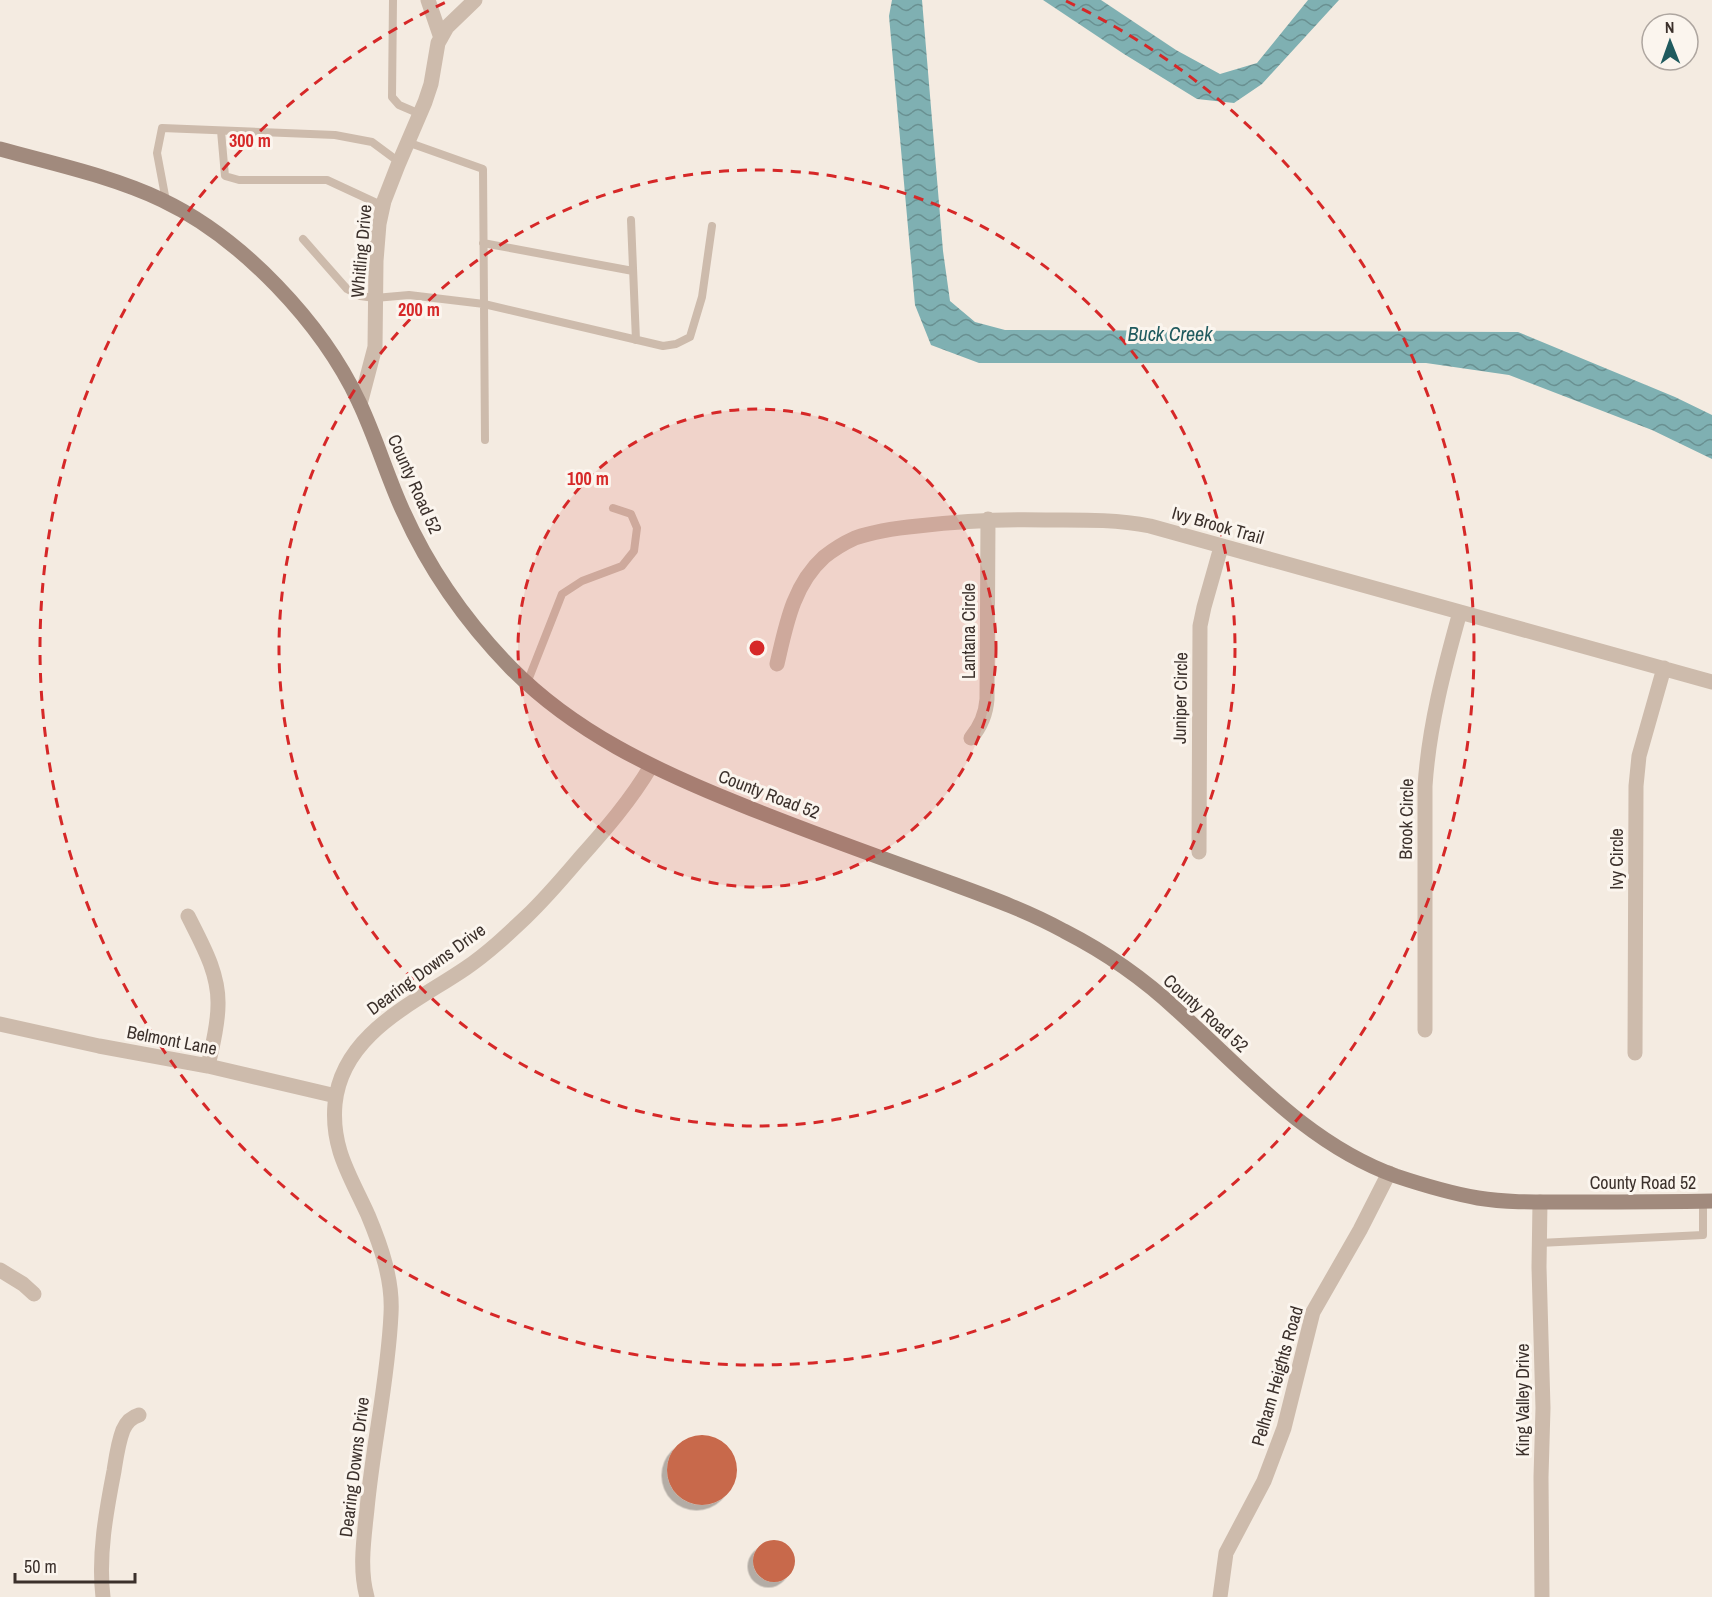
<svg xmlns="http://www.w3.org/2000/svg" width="1712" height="1597" viewBox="0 0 1712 1597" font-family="'Archivo Narrow',sans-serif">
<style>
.water{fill:url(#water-waves)}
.building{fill:#c8694b;filter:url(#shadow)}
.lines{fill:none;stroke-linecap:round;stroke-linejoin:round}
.lane{stroke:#cdbbac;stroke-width:8}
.street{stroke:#cdbbac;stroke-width:15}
.secondary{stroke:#a18a7d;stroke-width:15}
.ring{fill:none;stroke:#d62828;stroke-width:3;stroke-dasharray:10 8}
.labels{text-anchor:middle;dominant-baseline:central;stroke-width:6;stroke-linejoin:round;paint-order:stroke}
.street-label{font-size:18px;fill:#3b302b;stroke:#fbf5ee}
.water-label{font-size:20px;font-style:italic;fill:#1f5a5e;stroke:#fbf5ee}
.centre{fill:#d62828;stroke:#fbf5ee;stroke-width:3}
.ring-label{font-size:18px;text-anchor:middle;font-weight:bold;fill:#d62828;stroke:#fbf5ee;stroke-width:6;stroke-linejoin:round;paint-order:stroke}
</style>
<defs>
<pattern id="water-waves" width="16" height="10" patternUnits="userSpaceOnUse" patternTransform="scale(1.5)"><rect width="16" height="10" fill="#7fb0b2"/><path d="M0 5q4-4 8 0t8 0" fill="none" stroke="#699091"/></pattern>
<filter id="shadow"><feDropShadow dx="-5.5" dy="5.5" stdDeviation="0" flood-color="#0004"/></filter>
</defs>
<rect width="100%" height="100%" fill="#f4ebe1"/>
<path class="water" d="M 892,0 L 922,0 L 943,251 L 950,301 L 975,322 L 1005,330 L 1518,332 L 1675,397 L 1712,415 L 1712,459 L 1652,430 L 1509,375 L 1426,363 L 979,363 L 931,345 L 915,305 L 889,16 Z
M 1043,0 L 1101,0 L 1176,50 L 1220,74 L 1257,63 L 1308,0 L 1339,0 L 1262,84 L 1234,103 L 1197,99 L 1124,54 Z"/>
<path class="building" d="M667 1470a35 35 0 1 1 70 0a35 35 0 1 1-70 0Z
M753 1561a21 21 0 1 1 42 0a21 21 0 1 1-42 0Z"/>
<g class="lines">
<path class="lane" d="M 393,0 L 392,97 L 399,105 L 420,114
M 221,131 L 225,176 L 239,180 L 327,180 L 383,206
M 407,142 L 483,169 L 485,440
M 166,201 L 157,153 L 162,128 L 335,135 L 372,142 L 399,162
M 631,220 L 636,340
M 303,239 L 347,289 L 360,296 L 375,298 L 409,295 L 484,304 L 663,346 L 676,344 L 690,337 L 702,297 L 712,226
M 483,243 L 633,271
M 527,683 L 562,594 L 582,581 L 622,566 L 634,551 L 637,528 L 631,514 L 613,508
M 1539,1243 L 1703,1235 L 1703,1201"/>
<path class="street" d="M 428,0 L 441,38
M 360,404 L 375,347 L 376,261 L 379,224 L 384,201 L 398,165 L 425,102 L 431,84 L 438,43 L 447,27 L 475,0
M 777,664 C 786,625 793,585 824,557 C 834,549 844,543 855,538 C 875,531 897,528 918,526 C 961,521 1002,519 1045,520 C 1080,520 1115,519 1150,526 L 1712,682
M 971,738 C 981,726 986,714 987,699 L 988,519
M 1199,852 L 1200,626 L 1204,607 L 1221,547
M 188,916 C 202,944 219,973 218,1005 C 218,1026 212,1047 208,1066
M 0,1024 L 99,1046 L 208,1066 L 336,1096
M 1425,1030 L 1425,786 C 1429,726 1444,669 1460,612
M 1635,1053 L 1636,786 L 1639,756 L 1664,668
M 1540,1202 L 1539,1267 L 1543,1408 L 1541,1477 L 1542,1597
M 0,1270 L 23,1284 L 34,1294
M 103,1597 C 98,1556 106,1512 114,1471 C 116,1458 118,1443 123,1430 C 126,1423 132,1417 139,1415
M 367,1597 C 359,1569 364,1538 367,1509 C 373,1444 388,1380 391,1314 C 393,1280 381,1246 368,1215 C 351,1177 331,1149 335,1104 C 342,1033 415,1003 466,968 C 488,953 507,935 526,917 C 545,899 562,879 579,859 C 605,830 631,800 651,766
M 1220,1597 L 1226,1553 L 1264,1481 L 1284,1428 L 1313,1312 L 1360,1230 L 1389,1173"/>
<path class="secondary" d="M 0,149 C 54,164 111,176 162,200 C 242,238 322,323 359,402 C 376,438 387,476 403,511 C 429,569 467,623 511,668 C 574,732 655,770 737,803 C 803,830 870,854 937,878 C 980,894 1024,909 1064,931 C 1105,952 1144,979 1177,1010 C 1246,1072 1307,1144 1396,1176 C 1423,1185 1450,1193 1478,1198 C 1509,1203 1542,1202 1574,1202 C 1620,1202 1666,1202 1712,1201"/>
</g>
<circle cx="757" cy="648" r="239" fill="#d62828" fill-opacity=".12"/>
<g class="ring">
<circle cx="757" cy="648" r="239"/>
<circle cx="757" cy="648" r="478"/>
<path d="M1066 1A717 717 0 1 1 448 1"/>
</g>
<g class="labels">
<g class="street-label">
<text transform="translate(361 251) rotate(-85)">Whitling Drive</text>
<text transform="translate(415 484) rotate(66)">County Road 52</text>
<text transform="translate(1218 525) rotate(16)">Ivy Brook Trail</text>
<text transform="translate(968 631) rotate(-90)">Lantana Circle</text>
<text transform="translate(1180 698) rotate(-89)">Juniper Circle</text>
<text transform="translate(769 794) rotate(21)">County Road 52</text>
<text transform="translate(1406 819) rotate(-89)">Brook Circle</text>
<text transform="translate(1616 859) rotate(-90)">Ivy Circle</text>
<text transform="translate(426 969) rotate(-36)">Dearing Downs Drive</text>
<text transform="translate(1206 1013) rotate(42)">County Road 52</text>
<text transform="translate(172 1040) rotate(11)">Belmont Lane</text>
<text x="1643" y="1182">County Road 52</text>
<text transform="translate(1277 1376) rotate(-74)">Pelham Heights Road</text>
<text transform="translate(1522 1400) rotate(-90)">King Valley Drive</text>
<text transform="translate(354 1467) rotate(-83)">Dearing Downs Drive</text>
</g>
<g class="water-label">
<text x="1170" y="333">Buck Creek</text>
</g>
</g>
<circle cx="757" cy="648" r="9" class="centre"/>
<g class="ring-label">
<text x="250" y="147">300 m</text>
<text x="419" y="316">200 m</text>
<text x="588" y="485">100 m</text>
</g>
<g transform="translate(1670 42) rotate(359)"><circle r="28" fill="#fbf5ee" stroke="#aea6a0" stroke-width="1.5"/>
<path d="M0-4.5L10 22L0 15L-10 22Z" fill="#1f5a5e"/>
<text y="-9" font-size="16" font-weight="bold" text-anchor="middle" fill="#3b302b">N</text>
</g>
<path d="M15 1573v9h120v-9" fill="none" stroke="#3b302b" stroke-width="3"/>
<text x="24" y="1573" font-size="18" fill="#3b302b" stroke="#fbf5ee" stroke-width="4.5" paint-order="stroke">50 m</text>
</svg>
